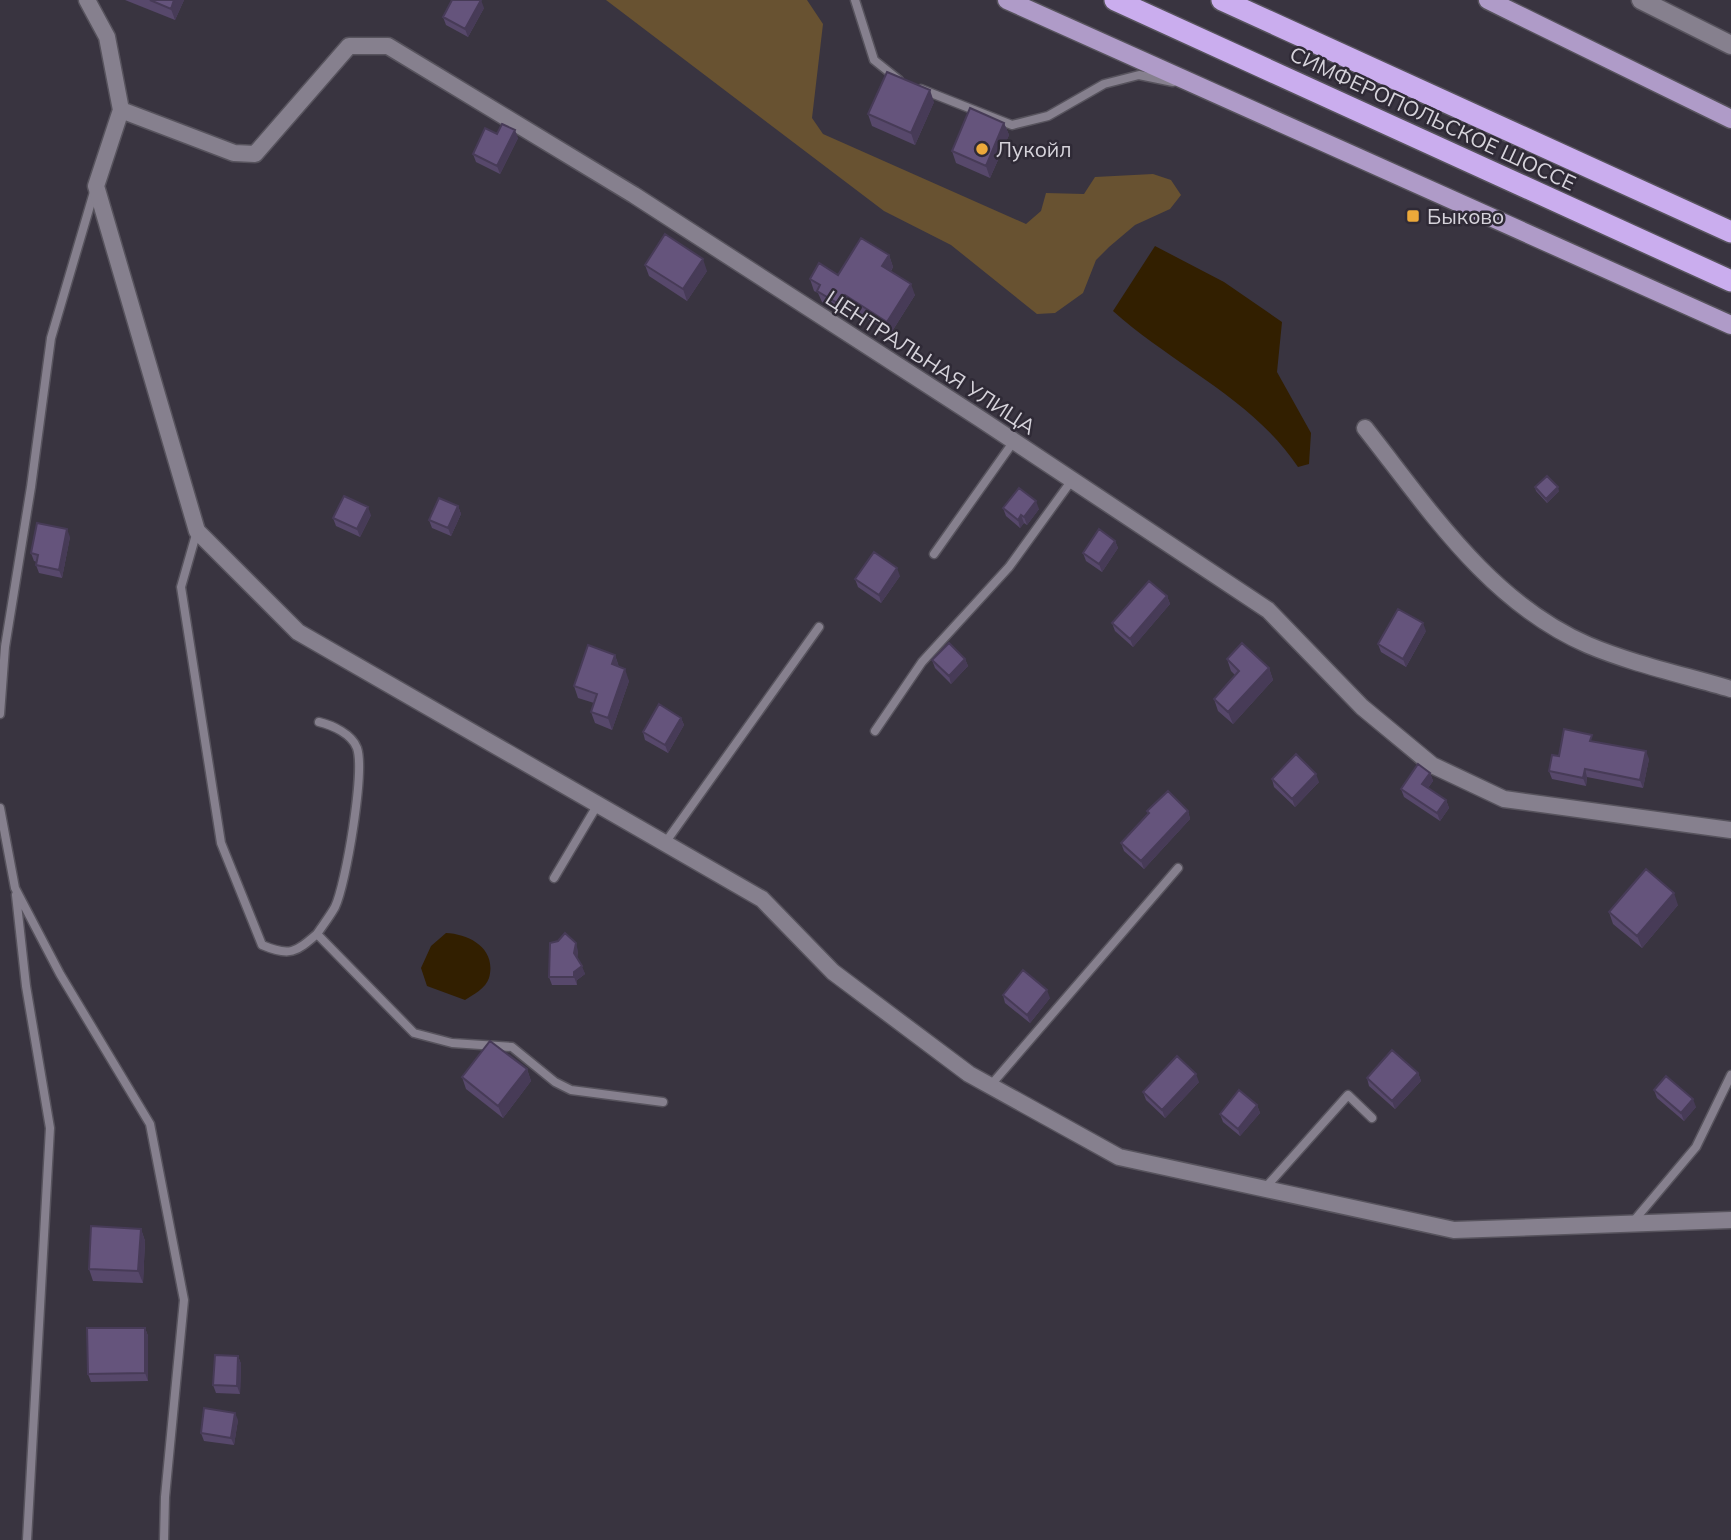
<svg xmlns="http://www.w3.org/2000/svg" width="1731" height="1540" viewBox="0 0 1731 1540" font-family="Mulish,sans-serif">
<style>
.green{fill:#685231}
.water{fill:#321f00}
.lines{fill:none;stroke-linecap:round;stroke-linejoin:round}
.lane-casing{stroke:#57535d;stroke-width:11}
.street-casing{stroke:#57535d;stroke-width:19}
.secondary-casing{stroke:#57535d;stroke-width:21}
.primary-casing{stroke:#57535d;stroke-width:21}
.highway-casing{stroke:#57535d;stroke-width:24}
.lane{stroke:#86808e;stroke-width:8}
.street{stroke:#86808e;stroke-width:16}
.secondary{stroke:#86808e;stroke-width:18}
.primary{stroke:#af9bc8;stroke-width:18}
.highway{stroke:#caadee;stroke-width:21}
.wall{fill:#57486b}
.shaded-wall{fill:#473b57}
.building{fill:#65547c;stroke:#473b57;stroke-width:2}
.poi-dot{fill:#eca93a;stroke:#2f2a36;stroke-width:2.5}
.labels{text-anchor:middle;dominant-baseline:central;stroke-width:5;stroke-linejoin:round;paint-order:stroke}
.street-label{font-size:21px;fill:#d6d3db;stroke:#2f2a36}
.poi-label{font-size:21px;fill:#d6d3db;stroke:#2f2a36;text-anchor:start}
</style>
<rect width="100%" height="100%" fill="#393440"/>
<path class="green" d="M 606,0 L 807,0 L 823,24 L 812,118 L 823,134 L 1026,224 L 1041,211 L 1046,193 L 1084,194 L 1095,177 L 1153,174 L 1171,180 L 1181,195 L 1170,209 L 1135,225 L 1109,247 L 1096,260 L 1083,293 L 1055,313 L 1037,314 L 951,245 L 884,211 Z"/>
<path class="water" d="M 1155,246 L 1224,282 L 1282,322 L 1277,372 L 1311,433 L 1309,464 L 1298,467 C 1253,399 1173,365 1113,311 Z
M 446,933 C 470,934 497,949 489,978 C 486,988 473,995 465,1000 L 427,986 L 421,968 L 431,946 Z"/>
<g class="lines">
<defs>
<path id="lane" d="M 855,0 L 874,60 L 899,80
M 921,89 L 1012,125 L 1048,116 L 1104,84 L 1139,75 L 1173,82
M 197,531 L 181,587 L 221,843 L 262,945 C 290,957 296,952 317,934 L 414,1033 L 452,1043 L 512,1047 L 555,1082 L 571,1090 L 663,1102
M 934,554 L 1014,441
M 0,714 L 5,647 L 31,487 L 51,338 L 94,192
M 875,731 L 922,662 L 1009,567 L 1072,480
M 0,808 L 15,888 L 60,974 L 150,1124 L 184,1300 L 165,1497 L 164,1540
M 665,843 L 819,627
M 554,878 L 598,804
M 16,895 L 26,986 L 50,1128 L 27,1540
M 317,934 C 323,925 330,916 335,907 C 346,884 365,771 357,748 C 352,734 332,725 319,722
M 990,1086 L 1178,868
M 1265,1188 L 1348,1095 L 1372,1118
M 1632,1223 L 1696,1147 L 1731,1075"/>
<path id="street" d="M 87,0 L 107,37 L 121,110 L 96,186 L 197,531 L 298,632 L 762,899 L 833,972 L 969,1074 L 1119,1157 L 1454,1230 L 1731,1220
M 121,110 L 234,153 L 255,154 L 349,46 L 388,46 L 634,195 L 979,418 L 1268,610 L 1362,707 L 1432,765 L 1504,799 L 1731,830
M 1365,428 C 1429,509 1489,602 1588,645 C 1633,664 1684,675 1731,689"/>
<path id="secondary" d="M 1641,0 L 1731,45"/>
<path id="primary" d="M 1007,0 L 1731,325
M 1488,0 L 1731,119"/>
<path id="highway" d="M 1115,0 L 1731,281
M 1222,0 L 1731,232"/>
</defs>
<use href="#lane" class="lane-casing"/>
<use href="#street" class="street-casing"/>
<use href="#secondary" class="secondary-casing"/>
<use href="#primary" class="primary-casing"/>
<use href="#highway" class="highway-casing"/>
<use href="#lane" class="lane"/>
<use href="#street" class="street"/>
<use href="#secondary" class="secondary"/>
<use href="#primary" class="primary"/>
<use href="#highway" class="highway"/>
</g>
<path class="wall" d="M 125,0 L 184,0 L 175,20 Z
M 484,8 L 468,37 L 446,25 L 443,17 Z
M 934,102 L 915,145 L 872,126 L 868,114 Z
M 1004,123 L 1009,135 L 990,178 L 956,163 L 952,151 Z
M 497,134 L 518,138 L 500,174 L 476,162 L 473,154 Z
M 889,255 L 893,267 L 891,271 L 915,295 L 891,333 L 849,307 L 844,316 L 822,302 L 818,293 L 814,291 L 810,279 L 838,275 Z
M 645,265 L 707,271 L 687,301 L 649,276 Z
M 1535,487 L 1559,491 L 1547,503 L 1536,491 Z
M 458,506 L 461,514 L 451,536 L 432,528 L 429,520 Z
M 1003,508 L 1039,509 L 1027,525 L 1024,523 L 1020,528 L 1006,516 Z
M 371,515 L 360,537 L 336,526 L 333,518 Z
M 70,537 L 62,578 L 39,573 L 36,565 L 37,562 L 34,561 L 31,553 Z
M 1115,541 L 1118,548 L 1102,572 L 1086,561 L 1083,553 Z
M 900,576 L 881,603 L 858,587 L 855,579 Z
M 1167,596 L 1170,604 L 1133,647 L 1115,631 L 1112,623 Z
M 1426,631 L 1406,667 L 1381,652 L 1378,644 Z
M 615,655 L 619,667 L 629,681 L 612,730 L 595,723 L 591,712 L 594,703 L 578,698 L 574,686 Z
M 965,659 L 968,666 L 951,684 L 935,668 L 932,660 Z
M 1227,659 L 1269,668 L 1273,680 L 1233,724 L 1218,711 L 1214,699 L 1235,675 L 1231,671 Z
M 681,718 L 684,725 L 668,753 L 645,740 L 643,732 Z
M 1594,742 L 1649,759 L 1643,788 L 1587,777 L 1586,786 L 1552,779 L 1549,771 L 1559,756 Z
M 1430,773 L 1433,781 L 1428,788 L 1446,800 L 1449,808 L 1440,821 L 1404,797 L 1401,789 Z
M 1272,779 L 1319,782 L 1295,807 L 1274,787 Z
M 1147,811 L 1188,811 L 1190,819 L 1144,869 L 1124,851 L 1121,843 L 1148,814 Z
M 1678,905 L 1642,948 L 1613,924 L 1609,912 Z
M 578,951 L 577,958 L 585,974 L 577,980 L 577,985 L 552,985 L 549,977 Z
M 1003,995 L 1050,998 L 1030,1023 L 1005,1003 Z
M 527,1069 L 531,1081 L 503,1118 L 466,1089 L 462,1077 Z
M 1418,1073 L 1421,1081 L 1395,1109 L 1369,1086 L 1367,1078 Z
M 1199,1082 L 1165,1118 L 1146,1100 L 1143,1092 Z
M 1654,1090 L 1696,1107 L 1684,1121 L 1657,1098 Z
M 1257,1105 L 1260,1113 L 1240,1136 L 1223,1122 L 1220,1114 Z
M 141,1229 L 145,1241 L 143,1283 L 93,1281 L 89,1269 Z
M 145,1328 L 148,1336 L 148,1381 L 91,1382 L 88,1374 Z
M 238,1356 L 241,1364 L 240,1394 L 216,1393 L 213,1385 Z
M 238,1420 L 234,1445 L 204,1441 L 201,1433 Z"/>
<path class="shaded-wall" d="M 174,0 L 184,0 L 175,20 L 171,9 Z
M 481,0 L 484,8 L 468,37 L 465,29 Z
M 930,90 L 934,102 L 915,145 L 911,133 Z
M 1004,123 L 1009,135 L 990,178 L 986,166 Z
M 515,130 L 518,138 L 500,174 L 497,166 Z
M 889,255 L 893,267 L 886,278 L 882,266 Z
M 703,259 L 707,271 L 687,301 L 683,289 Z
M 911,284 L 915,295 L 891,333 L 887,322 Z
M 845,295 L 849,307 L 844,316 L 839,304 Z
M 1558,487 L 1559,491 L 1547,503 L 1546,499 Z
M 1036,501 L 1039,509 L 1027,525 L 1024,517 Z
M 458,506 L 461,514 L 451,536 L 448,528 Z
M 368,507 L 371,515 L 360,537 L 357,529 Z
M 1021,515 L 1024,523 L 1020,528 L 1018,520 Z
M 67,529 L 70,537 L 62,578 L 59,570 Z
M 1115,541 L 1118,548 L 1102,572 L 1099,564 Z
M 897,568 L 900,576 L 881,603 L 879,595 Z
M 1167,596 L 1170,604 L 1133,647 L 1130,639 Z
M 1423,623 L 1426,631 L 1406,667 L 1403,659 Z
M 615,655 L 619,667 L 616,676 L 612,664 Z
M 965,659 L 968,666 L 951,684 L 949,676 Z
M 1269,668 L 1273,680 L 1233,724 L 1228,712 Z
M 625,669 L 629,681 L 612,730 L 608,718 Z
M 681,718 L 684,725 L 668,753 L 665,745 Z
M 1646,751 L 1649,759 L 1643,788 L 1640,780 Z
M 1585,769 L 1587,777 L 1586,786 L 1583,778 Z
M 1430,773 L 1433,781 L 1425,792 L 1422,784 Z
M 1316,774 L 1319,782 L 1295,807 L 1292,799 Z
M 1446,800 L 1449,808 L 1440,821 L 1437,813 Z
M 1188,811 L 1190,819 L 1144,869 L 1141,861 Z
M 1674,893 L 1678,905 L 1642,948 L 1637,936 Z
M 576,943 L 578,951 L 577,961 L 574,953 Z
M 582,966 L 585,974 L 577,980 L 577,985 L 574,977 L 574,972 Z
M 1047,990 L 1050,998 L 1030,1023 L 1027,1015 Z
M 527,1069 L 531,1081 L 503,1118 L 498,1106 Z
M 1418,1073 L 1421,1081 L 1395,1109 L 1392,1101 Z
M 1196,1074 L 1199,1082 L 1165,1118 L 1162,1110 Z
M 1693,1099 L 1696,1107 L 1684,1121 L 1681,1113 Z
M 1257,1105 L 1260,1113 L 1240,1136 L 1238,1129 Z
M 141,1229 L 145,1241 L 143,1283 L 138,1271 Z
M 145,1328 L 148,1336 L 148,1381 L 145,1373 Z
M 238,1356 L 241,1364 L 240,1394 L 237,1386 Z
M 235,1413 L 238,1420 L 234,1445 L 231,1438 Z"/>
<path class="building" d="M 150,0 L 174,0 L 171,9 Z
M 452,0 L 481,0 L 465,29 L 443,17 Z
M 887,72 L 930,90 L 911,133 L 868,114 Z
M 970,108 L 1004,123 L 986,166 L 952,151 Z
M 502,124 L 515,130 L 497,166 L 473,154 L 485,128 L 497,134 Z
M 665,234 L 703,259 L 683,289 L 645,265 Z
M 861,238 L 889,255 L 882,266 L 911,284 L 887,322 L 845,295 L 839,304 L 817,291 L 820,285 L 810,279 L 819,263 L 838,275 Z
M 1547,476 L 1558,487 L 1546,499 L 1535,487 Z
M 1019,488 L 1036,501 L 1024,517 L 1021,515 L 1018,520 L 1003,508 Z
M 344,496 L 368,507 L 357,529 L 333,518 Z
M 439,498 L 458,506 L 448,528 L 429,520 Z
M 37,523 L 67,529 L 59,570 L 36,565 L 38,555 L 31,553 Z
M 1099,529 L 1115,541 L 1099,564 L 1083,553 Z
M 874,552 L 897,568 L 879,595 L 855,579 Z
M 1149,581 L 1167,596 L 1130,639 L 1112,623 Z
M 1398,609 L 1423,623 L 1403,659 L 1378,644 Z
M 949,643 L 965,659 L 949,676 L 932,660 Z
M 1242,643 L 1269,668 L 1228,712 L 1214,699 L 1239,671 L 1227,659 Z
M 588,645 L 615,655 L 612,664 L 625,669 L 608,718 L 591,712 L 597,694 L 574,686 Z
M 659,704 L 681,718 L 665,745 L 643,732 Z
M 1564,729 L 1592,735 L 1590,741 L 1646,751 L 1640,780 L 1585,769 L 1583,778 L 1549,771 L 1552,755 L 1559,756 Z
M 1296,754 L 1316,774 L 1292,799 L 1272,779 Z
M 1418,764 L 1430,773 L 1422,784 L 1446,800 L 1437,813 L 1401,789 Z
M 1168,791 L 1188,811 L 1141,861 L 1121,843 L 1149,813 L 1147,811 Z
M 1646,869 L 1674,893 L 1637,936 L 1609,912 Z
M 565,933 L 576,943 L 574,953 L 582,966 L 574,972 L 574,977 L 549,977 L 550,943 L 558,941 Z
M 1023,970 L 1047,990 L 1027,1015 L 1003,995 Z
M 490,1041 L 527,1069 L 498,1106 L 462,1077 Z
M 1392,1050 L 1418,1073 L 1392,1101 L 1367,1078 Z
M 1177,1056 L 1196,1074 L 1162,1110 L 1143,1092 Z
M 1666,1076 L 1693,1099 L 1681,1113 L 1654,1090 Z
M 1239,1090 L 1257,1105 L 1238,1129 L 1220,1114 Z
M 91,1226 L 141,1229 L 138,1271 L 89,1269 Z
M 87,1328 L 145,1328 L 145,1373 L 88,1374 Z
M 215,1355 L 238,1356 L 237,1386 L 213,1385 Z
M 204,1408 L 235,1413 L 231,1438 L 201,1433 Z"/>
<g class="poi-dot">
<circle cx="982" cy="149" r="7"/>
<rect x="1406" y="209" width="14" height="14" rx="3.5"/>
</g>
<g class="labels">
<g class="street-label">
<text transform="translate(1433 118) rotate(25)">СИМФЕРОПОЛЬСКОЕ ШОССЕ</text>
<text transform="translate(931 362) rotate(33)">ЦЕНТРАЛЬНАЯ УЛИЦА</text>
</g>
<g class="poi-label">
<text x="996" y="149">Лукойл</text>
<text x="1427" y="216">Быково</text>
</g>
</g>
</svg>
